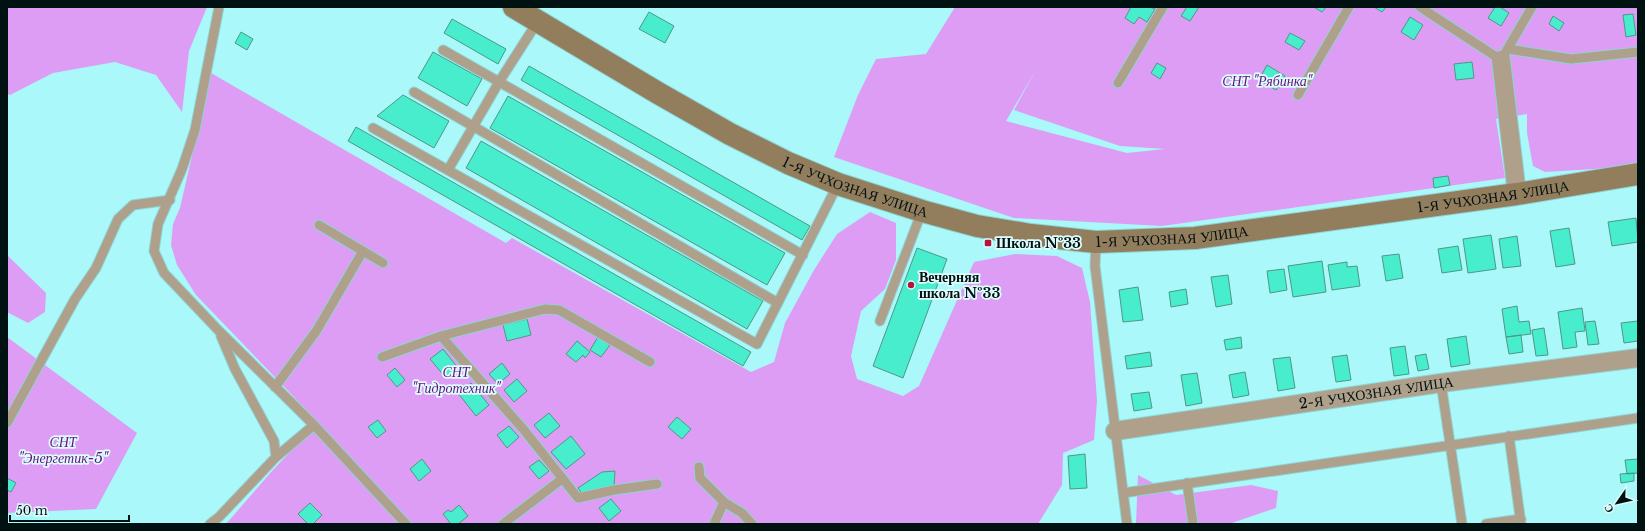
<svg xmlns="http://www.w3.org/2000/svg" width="1645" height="531" viewBox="0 0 1645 531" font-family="'Libre Baskerville',serif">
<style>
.green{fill:#dd9df4;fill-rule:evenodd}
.building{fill:#47edcc;stroke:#4f9786}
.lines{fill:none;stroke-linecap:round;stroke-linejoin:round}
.lane-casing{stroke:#8fd3d4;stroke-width:11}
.street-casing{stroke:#8fd3d4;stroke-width:20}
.secondary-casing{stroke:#8fd3d4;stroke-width:24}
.lane{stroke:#afa08b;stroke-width:9}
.street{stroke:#afa08b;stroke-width:18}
.secondary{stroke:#927d5d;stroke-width:22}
.poi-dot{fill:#ae1939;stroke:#defcfc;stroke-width:1.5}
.labels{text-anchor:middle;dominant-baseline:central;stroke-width:3.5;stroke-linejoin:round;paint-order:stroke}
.park-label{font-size:14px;font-style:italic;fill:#66127f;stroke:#defcfc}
.street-label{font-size:14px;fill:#001112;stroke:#defcfc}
.poi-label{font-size:14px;font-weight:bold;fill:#001112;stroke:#defcfc;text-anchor:start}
</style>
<rect width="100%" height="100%" fill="#aaf8f9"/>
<path class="green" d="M 7,7 L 207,7 L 189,51 L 182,112 L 156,75 L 115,62 L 53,73 L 10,95 L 7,94 Z
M 955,7 L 1638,7 L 1638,163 L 1611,168 L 1545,172 L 1533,166 L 1527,133 L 1527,114 L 1496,119 L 1505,178 L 1162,226 L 1014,218 L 834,157 L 858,95 L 876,59 L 926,54 ZM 1037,68 L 1014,110 L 1120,146 L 1165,149 L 1127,153 L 1006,121 Z
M 211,73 L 506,243 L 512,238 L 751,372 L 774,362 L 785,323 L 814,270 L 837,234 L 870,212 L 896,223 L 896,260 L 885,289 L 861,311 L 851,356 L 857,379 L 903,396 L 919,386 L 974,262 L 1015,254 L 1057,256 L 1082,268 L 1090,302 L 1097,401 L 1094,440 L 1063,453 L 1062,485 L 1038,524 L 226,524 L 272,471 L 318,422 L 196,295 L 177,265 L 171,245 L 173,224 L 180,208 Z
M 7,255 L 46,293 L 45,312 L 28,323 L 7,312 Z
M 7,337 L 137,433 L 96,509 L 7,513 Z
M 1138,475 L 1176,495 L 1251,485 L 1278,491 L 1276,508 L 1229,524 L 1136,524 Z"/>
<path class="building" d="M 1131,7 L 1150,7 L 1155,9 L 1147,22 L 1139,17 L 1134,24 L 1125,18 Z
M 1187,7 L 1199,7 L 1190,21 L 1181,16 Z
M 1314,7 L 1326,7 L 1322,12 Z
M 1374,7 L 1386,7 L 1382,12 Z
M 1495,7 L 1500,7 L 1509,13 L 1501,26 L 1488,18 Z
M 649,12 L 674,26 L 665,43 L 639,29 Z
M 1633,14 L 1636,35 L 1626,37 L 1623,15 Z
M 1553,16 L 1564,23 L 1559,31 L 1549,24 Z
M 1410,17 L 1423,25 L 1414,40 L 1401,32 Z
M 452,19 L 506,49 L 498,64 L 444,33 Z
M 241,32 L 253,39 L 247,50 L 235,43 Z
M 1290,33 L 1305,41 L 1299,50 L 1285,42 Z
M 433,52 L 482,79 L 467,106 L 418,78 Z
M 1472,62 L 1474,78 L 1456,80 L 1454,64 Z
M 1157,63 L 1166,68 L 1160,79 L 1151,73 Z
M 1267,65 L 1285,76 L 1276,90 L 1259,80 Z
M 529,66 L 810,226 L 802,240 L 521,80 Z
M 403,95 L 449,121 L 434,148 L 377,116 Z
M 508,96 L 785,253 L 767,285 L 490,128 Z
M 356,127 L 751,352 L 743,366 L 348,141 Z
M 481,141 L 763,301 L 747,329 L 466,168 Z
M 1448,176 L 1450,185 L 1434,188 L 1433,178 Z
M 1636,218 L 1638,242 L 1612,246 L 1608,222 Z
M 1569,228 L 1575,264 L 1556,267 L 1550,231 Z
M 1491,235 L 1496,269 L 1468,273 L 1463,239 Z
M 1517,236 L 1521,266 L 1503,268 L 1499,239 Z
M 1458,246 L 1462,270 L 1442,273 L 1438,249 Z
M 917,248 L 947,259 L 903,378 L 873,366 Z
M 1399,254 L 1403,278 L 1386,281 L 1382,256 Z
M 1322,261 L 1326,292 L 1293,297 L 1288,266 Z
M 1347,262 L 1347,267 L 1357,266 L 1360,286 L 1332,290 L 1328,265 Z
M 1284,269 L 1287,290 L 1270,293 L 1267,271 Z
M 1228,275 L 1232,304 L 1216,307 L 1211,277 Z
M 1138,287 L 1143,320 L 1123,322 L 1119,290 Z
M 1186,289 L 1188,304 L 1171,307 L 1169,292 Z
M 1517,306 L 1519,322 L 1529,321 L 1531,334 L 1506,337 L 1502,309 Z
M 1582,308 L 1585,331 L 1575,332 L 1577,347 L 1563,349 L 1558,312 Z
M 527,319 L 531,335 L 507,341 L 503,325 Z
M 1595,321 L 1599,344 L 1588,345 L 1585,322 Z
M 1638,321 L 1638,341 L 1624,343 L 1621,323 Z
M 1544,328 L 1548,355 L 1536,356 L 1532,330 Z
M 1521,335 L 1523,352 L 1509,354 L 1506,337 Z
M 1466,336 L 1470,364 L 1451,367 L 1447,339 Z
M 598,337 L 610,345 L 601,357 L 590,350 Z
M 1241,337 L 1242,348 L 1226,350 L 1224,340 Z
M 577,341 L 590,352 L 585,358 L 583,355 L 576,362 L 566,354 Z
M 1405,346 L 1409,374 L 1394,376 L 1390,348 Z
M 443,349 L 458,368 L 446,378 L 430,359 Z
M 1150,352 L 1152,366 L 1127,369 L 1125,356 Z
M 1426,354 L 1429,369 L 1418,371 L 1415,356 Z
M 1347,355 L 1351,380 L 1336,382 L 1332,357 Z
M 1290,357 L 1295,388 L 1278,391 L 1273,359 Z
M 502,363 L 510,374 L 498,384 L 489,374 Z
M 395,368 L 405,380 L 397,387 L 387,375 Z
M 1245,372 L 1249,395 L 1233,398 L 1229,375 Z
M 1197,373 L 1202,403 L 1186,406 L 1181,375 Z
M 517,379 L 527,391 L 514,402 L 504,390 Z
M 471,383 L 489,405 L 476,416 L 458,393 Z
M 1149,392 L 1152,408 L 1134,411 L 1131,394 Z
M 549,413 L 560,426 L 545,438 L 534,425 Z
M 677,417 L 691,429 L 682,439 L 668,427 Z
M 378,420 L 386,431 L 377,438 L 368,427 Z
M 509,426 L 519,437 L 507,448 L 497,435 Z
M 571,436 L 585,454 L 566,469 L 551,452 Z
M 1085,454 L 1087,488 L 1070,489 L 1068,456 Z
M 422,459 L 431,471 L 419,481 L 410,469 Z
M 1638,459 L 1638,473 L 1627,474 L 1625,460 Z
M 539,460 L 549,471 L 539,479 L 529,467 Z
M 615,471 L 614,486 L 583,495 L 578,488 L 602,472 Z
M 1634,473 L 1634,481 L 1621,483 L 1620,474 Z
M 7,478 L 16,483 L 11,492 L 7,490 Z
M 611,499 L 621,511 L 609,521 L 599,508 Z
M 310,503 L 322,515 L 313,524 L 308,524 L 298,514 Z
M 459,505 L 468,516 L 458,524 L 451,524 L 443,514 L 448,510 L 451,512 Z"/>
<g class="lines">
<defs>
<path id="lane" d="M 219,7 L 195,130 L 182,169 L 158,224 L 154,251 L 164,273 L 219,331 L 314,425 L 406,524
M 1420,7 L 1501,60 L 1532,7
M 1508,49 L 1571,59 L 1638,52
M 443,50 L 803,255
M 1118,83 L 1163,7
M 414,92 L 778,303
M 1298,95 L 1349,7
M 373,128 L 757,344 L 838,184
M 448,170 L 499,82 L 538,21
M 319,225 L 383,263
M 1096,242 L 1095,266 L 1127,524
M 880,321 L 922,211
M 441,336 L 524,430 L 578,498 L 614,490 L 657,484
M 382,357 L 441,336 L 545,309 L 559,310 L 650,362
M 1441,383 L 1462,524
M 275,387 L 317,330 L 363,251
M 7,423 L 75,299 L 96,268 L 118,219 L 133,205 L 170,200
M 1509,436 L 1521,524
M 276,457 L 314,425
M 699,467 L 700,478 L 724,502 L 742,513 L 752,524
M 1187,483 L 1193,524
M 1123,493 L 1638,418
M 210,524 L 219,517 L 276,457 L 274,441 L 235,369 L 221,336
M 503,524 L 562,479
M 714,524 L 724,502
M 1486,524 L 1521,519"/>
<g id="street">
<path d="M 1501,60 L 1517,194"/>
<path id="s1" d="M 1115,431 L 1441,383 L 1638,358"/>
</g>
<g id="secondary">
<path id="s2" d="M 514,7 L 658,93 L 730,134 L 788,163 L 838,184 L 922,211 L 977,226 L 1031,235 L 1096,242 L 1195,238 L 1517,194 L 1638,174"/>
</g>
</defs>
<use href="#lane" class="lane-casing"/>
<use href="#street" class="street-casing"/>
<use href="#secondary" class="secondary-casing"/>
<use href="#lane" class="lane"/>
<use href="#street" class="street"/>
<use href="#secondary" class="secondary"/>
</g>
<g class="poi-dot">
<rect x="984" y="239" width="8" height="8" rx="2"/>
<circle cx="911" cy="285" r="4"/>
</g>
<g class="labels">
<g class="park-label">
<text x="1267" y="81">СНТ "Рябинка"</text>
<text x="456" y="372">СНТ<tspan x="456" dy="16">"Гидротехник"</tspan></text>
<text x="63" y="442">СНТ<tspan x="63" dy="16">"Энергетик-5"</tspan></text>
</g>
<g class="street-label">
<text stroke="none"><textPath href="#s2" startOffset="387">1-Я УЧХОЗНАЯ УЛИЦА</textPath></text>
<text stroke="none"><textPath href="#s2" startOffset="1035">1-Я УЧХОЗНАЯ УЛИЦА</textPath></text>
<text stroke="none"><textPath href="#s2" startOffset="711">1-Я УЧХОЗНАЯ УЛИЦА</textPath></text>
<text stroke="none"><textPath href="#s1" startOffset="264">2-Я УЧХОЗНАЯ УЛИЦА</textPath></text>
</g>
<g class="poi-label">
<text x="996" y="243">Школа №33</text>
<text x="919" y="277">Вечерняя<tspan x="919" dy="16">школа №33</tspan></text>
</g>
</g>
<rect width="1645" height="531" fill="none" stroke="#001112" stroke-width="16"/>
<g transform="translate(1617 503) rotate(236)" stroke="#defcfc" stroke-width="3" paint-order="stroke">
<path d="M0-3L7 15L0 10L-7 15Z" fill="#001112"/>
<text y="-6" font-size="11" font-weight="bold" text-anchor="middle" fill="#001112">С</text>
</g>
<path d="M10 515v6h119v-6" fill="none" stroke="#001112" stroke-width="2"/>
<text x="16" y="515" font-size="12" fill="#001112" stroke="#defcfc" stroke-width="3" paint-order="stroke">50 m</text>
</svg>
